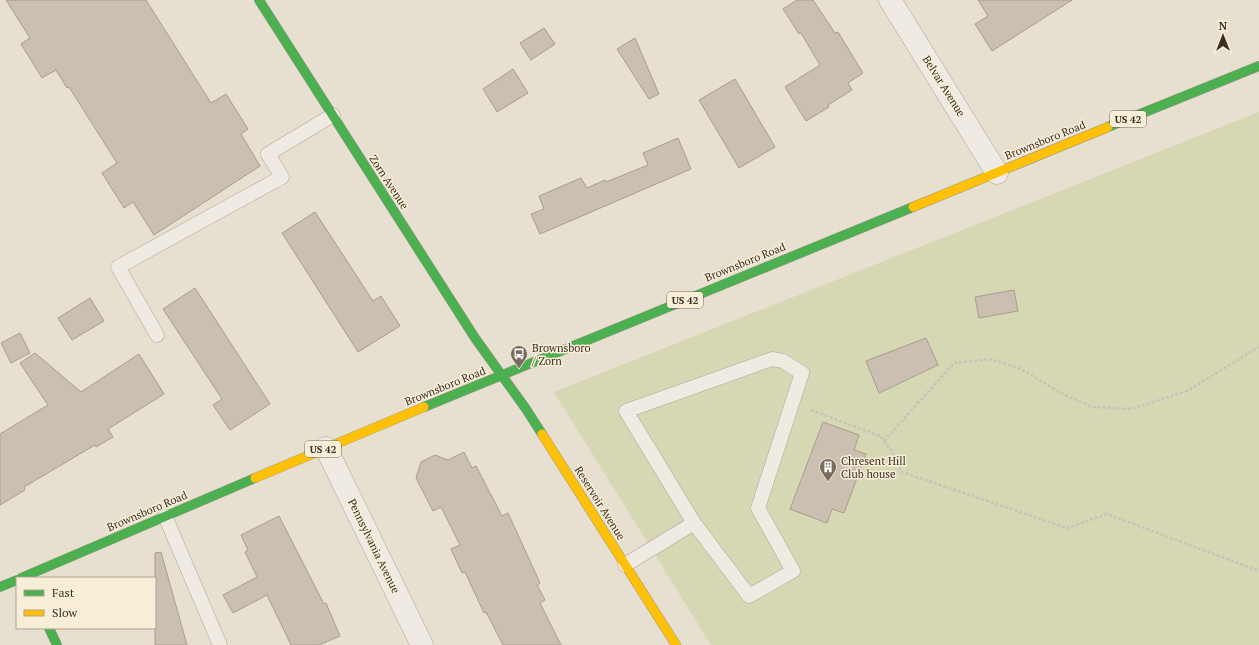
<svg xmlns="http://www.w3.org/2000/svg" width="1259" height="645" viewBox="0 0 1259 645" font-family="'PT Serif',serif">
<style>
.green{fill:#d6d7b3}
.building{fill:#cbbfb2;stroke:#a89c90}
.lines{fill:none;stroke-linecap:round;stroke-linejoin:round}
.lane-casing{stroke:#ada599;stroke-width:15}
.street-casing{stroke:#ada599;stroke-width:23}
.fast-casing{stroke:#9c958a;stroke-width:10}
.slow-casing{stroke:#9c958a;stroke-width:10}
.path{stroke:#c8c2b9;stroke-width:2.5;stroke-dasharray:3 2;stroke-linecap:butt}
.lane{stroke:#efebe3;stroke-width:14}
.street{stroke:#efebe3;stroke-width:22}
.fast{stroke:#4caf50;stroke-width:9}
.slow{stroke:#ffc107;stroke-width:9}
.labels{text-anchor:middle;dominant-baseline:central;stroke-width:3;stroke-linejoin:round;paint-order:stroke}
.shield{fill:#f7eed8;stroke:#756857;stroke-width:1}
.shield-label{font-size:10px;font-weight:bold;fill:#3d2e20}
.street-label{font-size:11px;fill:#3d2e20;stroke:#f7eed8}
.poi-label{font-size:11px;fill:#3d2e20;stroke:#f7eed8;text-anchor:start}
</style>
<rect width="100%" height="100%" fill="#e7e0d1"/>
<path class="green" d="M 1259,112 L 1259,645 L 711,645 L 554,392 Z"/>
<path class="building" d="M 6,0 L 146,0 L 211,103 L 226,94 L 248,129 L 241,134 L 260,166 L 154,235 L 133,202 L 124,208 L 102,173 L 117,163 L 69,87 L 67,88 L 56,70 L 42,78 L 21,44 L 30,38 Z
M 797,0 L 813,0 L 835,33 L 838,32 L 863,73 L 848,83 L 852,90 L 828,105 L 829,107 L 806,121 L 785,87 L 820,65 L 801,33 L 799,34 L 783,9 Z
M 978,0 L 1072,0 L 992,51 L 975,24 L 988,16 Z
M 544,28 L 555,44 L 531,60 L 520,43 Z
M 635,38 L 659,94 L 649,99 L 617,49 Z
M 513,69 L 528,93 L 497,112 L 483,89 Z
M 735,79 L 775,147 L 739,168 L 699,100 Z
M 678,138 L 691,169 L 540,234 L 531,214 L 544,209 L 539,196 L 581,178 L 587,188 L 605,180 L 606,182 L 648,165 L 643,153 Z
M 315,212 L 373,301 L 381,296 L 400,326 L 358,352 L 282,233 Z
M 195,288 L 270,404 L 230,430 L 213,405 L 222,399 L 163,309 Z
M 1014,290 L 1018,311 L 979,318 L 975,297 Z
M 90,298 L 104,321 L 72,340 L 58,318 Z
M 20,333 L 30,353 L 11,363 L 1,343 Z
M 926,338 L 938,365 L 879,393 L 866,361 Z
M 35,353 L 81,392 L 139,354 L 164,394 L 108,429 L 113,437 L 96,447 L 95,445 L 24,487 L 25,490 L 0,505 L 0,434 L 48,405 L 20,363 Z
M 823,422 L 859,435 L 854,450 L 866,454 L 844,513 L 832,509 L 827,523 L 790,509 Z
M 464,452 L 472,468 L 476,466 L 502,516 L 508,513 L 540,583 L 537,585 L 545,600 L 540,603 L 561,645 L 503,645 L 486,612 L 484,613 L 465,572 L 462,573 L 451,549 L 460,545 L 441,507 L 433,511 L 416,478 L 421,462 L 435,455 L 448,460 Z
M 279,516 L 324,604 L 326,603 L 340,636 L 319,645 L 291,645 L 267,595 L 233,613 L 223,595 L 257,577 L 245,552 L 248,550 L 241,535 Z
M 161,552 L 187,645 L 155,645 L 155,553 Z"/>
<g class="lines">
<defs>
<path id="lane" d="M 157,335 L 118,267 L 282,177 L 268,154 L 333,115
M 165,516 L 220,645
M 625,565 L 694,523 L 626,411 L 772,359 L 783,361 L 802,373 L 758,508 L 793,571 L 749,596 L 694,523"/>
<path id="street" d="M 890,0 L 997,173
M 326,448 L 422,645"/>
<path id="fast" d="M 259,0 L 475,338 L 526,409 L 542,434
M 1108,127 L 1259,66
M 424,407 L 913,207
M 21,578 L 255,478
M 0,587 L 17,580
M 49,628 L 57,645"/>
<path id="slow" d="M 913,207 L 1108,127
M 542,434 L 676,645
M 255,478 L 424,407"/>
</defs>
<use href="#lane" class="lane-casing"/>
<use href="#street" class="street-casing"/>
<use href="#fast" class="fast-casing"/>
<use href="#slow" class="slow-casing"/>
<path class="path" d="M 811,410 L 880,436 L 892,451 L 902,472 L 1067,528 L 1107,514 L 1259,571
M 884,441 L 954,363 L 990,359 L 1019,368 L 1063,394 L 1092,407 L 1131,409 L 1187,391 L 1259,347"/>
<use href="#lane" class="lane"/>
<use href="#street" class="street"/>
<use href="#fast" class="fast"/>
<use href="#slow" class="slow"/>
</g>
<defs>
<symbol id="bus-pin" viewBox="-11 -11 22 30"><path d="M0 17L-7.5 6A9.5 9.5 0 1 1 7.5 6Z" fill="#786c5e" stroke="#f7eed8"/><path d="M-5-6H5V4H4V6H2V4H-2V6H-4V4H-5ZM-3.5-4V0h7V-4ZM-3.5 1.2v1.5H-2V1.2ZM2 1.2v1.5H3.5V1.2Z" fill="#fff"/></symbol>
<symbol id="building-pin" viewBox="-11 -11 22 30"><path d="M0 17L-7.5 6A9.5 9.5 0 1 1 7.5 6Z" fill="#786c5e" stroke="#f7eed8"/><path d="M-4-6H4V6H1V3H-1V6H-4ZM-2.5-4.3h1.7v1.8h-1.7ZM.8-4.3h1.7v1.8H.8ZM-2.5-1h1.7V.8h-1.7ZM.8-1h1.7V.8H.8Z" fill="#fff"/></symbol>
</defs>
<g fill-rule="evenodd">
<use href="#bus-pin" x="509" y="344" width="20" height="27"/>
<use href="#building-pin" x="818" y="457" width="20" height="27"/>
</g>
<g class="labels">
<g class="shield">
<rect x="1110" y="111" width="36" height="16" rx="3"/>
<rect x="667" y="292" width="36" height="16" rx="3"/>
<rect x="305" y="441" width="36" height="16" rx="3"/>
</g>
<g class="shield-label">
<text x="1128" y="119">US 42</text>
<text x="685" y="300">US 42</text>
<text x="323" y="449">US 42</text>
</g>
<g class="street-label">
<text transform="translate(944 86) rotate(58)">Belvar Avenue</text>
<text transform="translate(1045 140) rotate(-22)">Brownsboro Road</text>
<text transform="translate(389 182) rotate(57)">Zorn Avenue</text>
<text transform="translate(745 262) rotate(-22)">Brownsboro Road</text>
<text transform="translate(445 386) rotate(-22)">Brownsboro Road</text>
<text transform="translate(600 503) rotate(58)">Reservoir Avenue</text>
<text transform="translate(147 511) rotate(-23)">Brownsboro Road</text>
<text transform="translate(374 546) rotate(64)">Pennsylvania Avenue</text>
</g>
<g class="poi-label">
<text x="532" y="348">Brownsboro<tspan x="532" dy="13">/ Zorn</tspan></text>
<text x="841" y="461">Chresent Hill<tspan x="841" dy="13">Club house</tspan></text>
</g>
</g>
<rect x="16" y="577" width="140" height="52" fill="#f7eed8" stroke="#ada18e"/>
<rect x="24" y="590" width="20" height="6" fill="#4caf50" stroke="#ada18e"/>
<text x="52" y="597" font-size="12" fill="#3d2e20">Fast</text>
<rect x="24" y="610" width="20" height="6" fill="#ffc107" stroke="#ada18e"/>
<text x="52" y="617" font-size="12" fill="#3d2e20">Slow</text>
<g transform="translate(1223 36)" stroke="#f7eed8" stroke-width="3" paint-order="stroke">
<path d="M0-3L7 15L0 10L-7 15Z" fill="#3d2e20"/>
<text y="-6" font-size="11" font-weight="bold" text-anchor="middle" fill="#3d2e20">N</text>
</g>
</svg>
